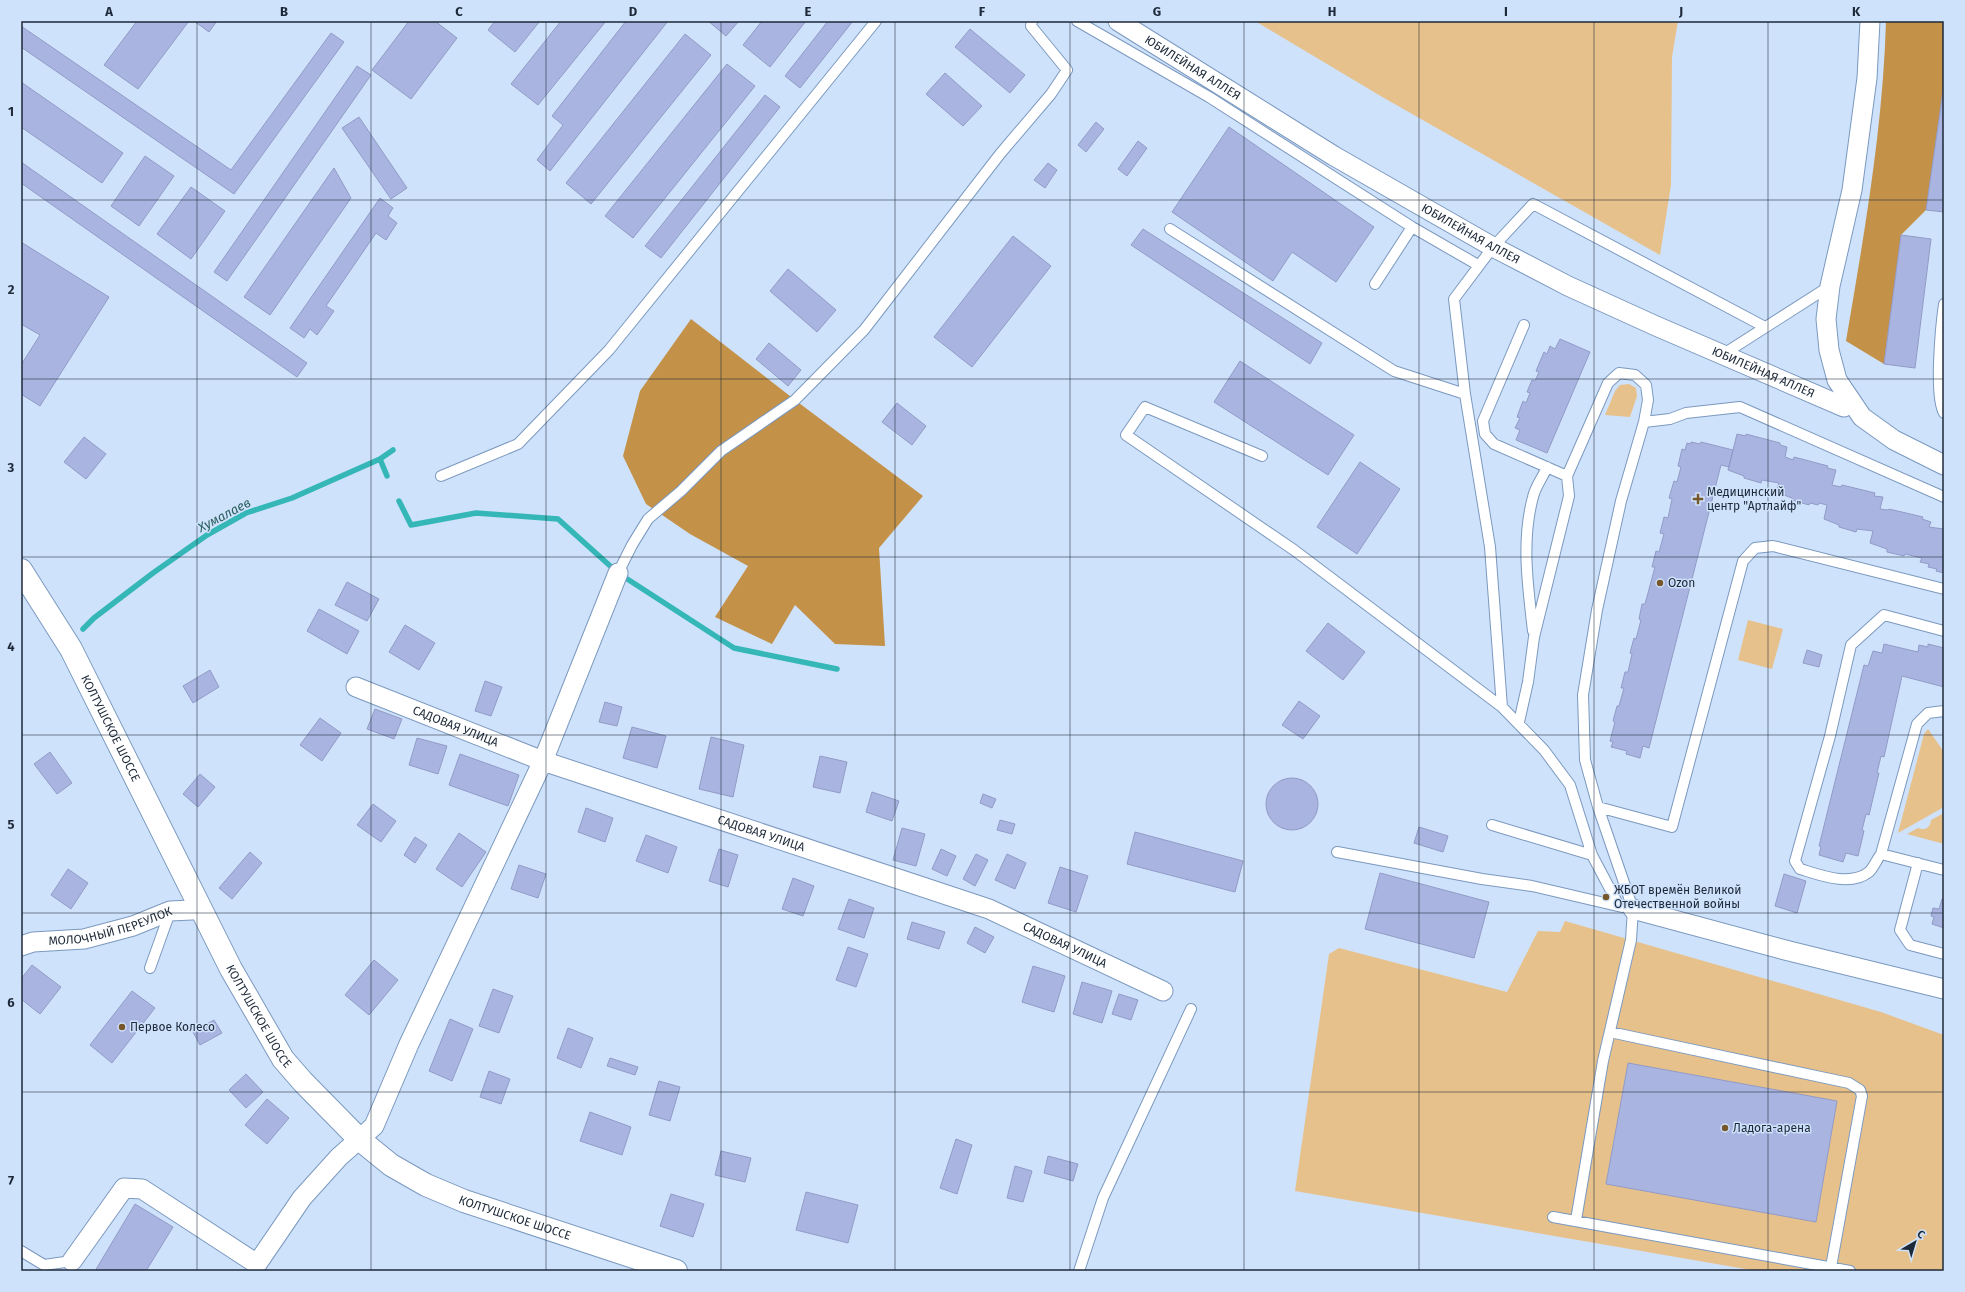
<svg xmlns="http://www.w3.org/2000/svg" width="1965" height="1292" viewBox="0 0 1965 1292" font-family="'Fira Sans',sans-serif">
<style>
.green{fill:#e7c18c}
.forest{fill:#c39148}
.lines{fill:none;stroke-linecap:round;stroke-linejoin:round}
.stream{stroke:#35b7b7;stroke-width:5.5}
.building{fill:#a9b4e1;stroke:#929bc7}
.lane-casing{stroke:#7b99bf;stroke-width:12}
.street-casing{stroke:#7b99bf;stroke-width:21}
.secondary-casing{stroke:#7b99bf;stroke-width:24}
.lane{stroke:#fff;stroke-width:10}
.street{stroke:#fff;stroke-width:19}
.secondary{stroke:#fff;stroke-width:22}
.grid{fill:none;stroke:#1d2938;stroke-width:1;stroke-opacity:0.55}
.poi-dot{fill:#75572b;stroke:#cfe2fb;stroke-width:1.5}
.labels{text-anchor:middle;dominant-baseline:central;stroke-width:3;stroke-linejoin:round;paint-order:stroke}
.street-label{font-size:12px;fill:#1d2938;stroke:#cfe2fb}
.poi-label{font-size:12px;fill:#1d2938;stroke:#cfe2fb;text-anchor:start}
.water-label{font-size:13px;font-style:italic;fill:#285d5c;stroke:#cfe2fb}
.neatline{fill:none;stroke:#1d2938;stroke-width:1.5}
.grid-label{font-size:13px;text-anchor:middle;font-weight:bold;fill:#1d2938}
</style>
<rect width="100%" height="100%" fill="#cfe2fb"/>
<path class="green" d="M 1255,21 L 1678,21 L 1672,57 L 1671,185 L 1660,255 L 1384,98 Z
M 1629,384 L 1636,388 L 1637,396 L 1630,417 L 1605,415 L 1615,391 L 1620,385 Z
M 1748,620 L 1783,629 L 1772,669 L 1738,660 Z
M 1928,729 L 1944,752 L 1944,807 L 1898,833 L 1924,734 Z
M 1942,814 L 1944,815 L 1944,844 L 1907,834 L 1918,828 C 1925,831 1930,828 1931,820 Z
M 1565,921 L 1881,1012 L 1944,1035 L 1944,1271 L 1757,1271 L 1295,1191 L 1329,954 L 1339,948 L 1507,992 L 1538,931 L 1560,932 Z"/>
<path class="forest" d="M 1886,21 L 1944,21 L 1944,84 L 1926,210 L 1901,235 L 1884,364 L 1846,341 C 1864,235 1883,128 1886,21 Z
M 691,319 L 795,400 L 923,496 L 879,548 L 885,646 L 835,644 L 795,605 L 772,644 L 715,617 L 748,566 L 690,534 L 646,504 L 623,456 L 640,391 Z"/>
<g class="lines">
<path class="stream" d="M 380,459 L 387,476
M 399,501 L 411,525 L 476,513 L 558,519 L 618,573 L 734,648 L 837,669
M 83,629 L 94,618 L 153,573 L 207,535 L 246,513 L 292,498 L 380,459 L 393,450"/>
</g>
<path class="building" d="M 137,21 L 189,21 L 138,89 L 104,65 Z
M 194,21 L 217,21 L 209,32 Z
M 409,21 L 435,21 L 457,38 L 411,99 L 372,70 Z
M 495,21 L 540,21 L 515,52 L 488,30 Z
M 561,21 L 606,21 L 538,105 L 511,84 Z
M 626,21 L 668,21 L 550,171 L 537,160 L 563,125 L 552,116 Z
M 708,21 L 739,21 L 726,36 Z
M 762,21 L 806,21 L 770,67 L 743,45 Z
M 828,21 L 853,21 L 800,88 L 785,76 Z
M 21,26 L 231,170 L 331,33 L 344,42 L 234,194 L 21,47 Z
M 970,29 L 1025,75 L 1010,93 L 955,47 Z
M 685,34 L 711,55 L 591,204 L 566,183 Z
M 727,64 L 755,86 L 633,238 L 605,216 Z
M 357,66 L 371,75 L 227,281 L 214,272 Z
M 945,73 L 982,106 L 963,126 L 926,94 Z
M 21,82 L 123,153 L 102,183 L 21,127 Z
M 1944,84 L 1944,212 L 1926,210 Z
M 765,95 L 780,107 L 661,258 L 645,246 Z
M 359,117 L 407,188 L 391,199 L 342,128 Z
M 1096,122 L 1104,129 L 1086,152 L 1078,145 Z
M 1229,127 L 1374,227 L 1336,282 L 1292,252 L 1273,281 L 1172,212 Z
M 1138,141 L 1147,148 L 1127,176 L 1118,169 Z
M 145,156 L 174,176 L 139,226 L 111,206 Z
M 21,162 L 307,363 L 297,377 L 21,183 Z
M 1048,163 L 1057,170 L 1045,188 L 1034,180 Z
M 334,168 L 351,198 L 270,315 L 244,297 Z
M 191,187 L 225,211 L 191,259 L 157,234 Z
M 380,198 L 393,208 L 388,216 L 397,223 L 386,240 L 376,233 L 326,306 L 334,311 L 317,335 L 310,329 L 304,338 L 290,328 Z
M 1143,229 L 1322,343 L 1310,364 L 1131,245 Z
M 1901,235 L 1931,239 L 1915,368 L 1884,364 Z
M 1013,236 L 1051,266 L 972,367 L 934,337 Z
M 21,242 L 109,297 L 40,406 L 21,394 L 21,365 L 40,335 L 21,324 Z
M 788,269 L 836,310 L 817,332 L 770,291 Z
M 1560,339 L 1590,352 L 1547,453 L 1516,440 L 1520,430 L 1515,428 L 1520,418 L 1517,417 L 1523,401 L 1526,403 L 1530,393 L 1527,392 L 1532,380 L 1535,381 L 1539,372 L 1536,371 L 1544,352 L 1547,354 L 1550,346 L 1555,349 Z
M 769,343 L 801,370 L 788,386 L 756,359 Z
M 1240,361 L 1354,435 L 1328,475 L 1214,402 Z
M 897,403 L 926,426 L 912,445 L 882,422 Z
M 1737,434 L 1746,436 L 1746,434 L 1780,443 L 1780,445 L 1787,447 L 1785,457 L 1793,460 L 1794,457 L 1828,466 L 1827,468 L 1836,470 L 1832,485 L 1841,487 L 1842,485 L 1875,493 L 1874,496 L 1883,497 L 1880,509 L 1888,510 L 1889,509 L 1923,517 L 1922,519 L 1931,522 L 1929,527 L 1944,529 L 1944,573 L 1936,571 L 1937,569 L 1928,567 L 1929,564 L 1920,562 L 1922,558 L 1905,554 L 1904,556 L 1887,552 L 1887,549 L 1870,543 L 1873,531 L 1857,529 L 1856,532 L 1839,527 L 1839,525 L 1824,519 L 1827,505 L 1819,503 L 1818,505 L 1810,503 L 1809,505 L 1792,500 L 1792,498 L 1776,492 L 1779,483 L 1762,480 L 1761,483 L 1744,478 L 1744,476 L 1728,470 Z
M 84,437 L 106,454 L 86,479 L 64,462 Z
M 1691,442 L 1700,444 L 1701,442 L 1733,450 L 1729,467 L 1721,465 L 1649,748 L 1643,746 L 1640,758 L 1626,754 L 1627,751 L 1611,747 L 1613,742 L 1610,741 L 1615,722 L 1613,721 L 1617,706 L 1619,706 L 1624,688 L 1621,688 L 1625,672 L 1628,672 L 1632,654 L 1630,653 L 1634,638 L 1636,639 L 1641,620 L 1639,619 L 1642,604 L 1645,604 L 1655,567 L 1652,567 L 1656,551 L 1659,552 L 1664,534 L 1660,533 L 1664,517 L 1668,518 L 1672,499 L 1669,498 L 1674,481 L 1677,482 L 1681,467 L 1678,466 L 1682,449 L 1685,450 L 1687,443 L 1691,444 Z
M 1360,462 L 1400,489 L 1357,554 L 1317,527 Z
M 347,582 L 379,599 L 367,621 L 335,605 Z
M 319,609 L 359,631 L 347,654 L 307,631 Z
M 1328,623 L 1365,652 L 1343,680 L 1306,651 Z
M 405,625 L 435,643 L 419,670 L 389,652 Z
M 1884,644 L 1918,652 L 1919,645 L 1928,647 L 1928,644 L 1944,648 L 1944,687 L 1902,676 L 1884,757 L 1881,756 L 1877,773 L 1879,773 L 1869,815 L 1866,814 L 1862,830 L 1864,831 L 1858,856 L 1846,853 L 1843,862 L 1819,855 L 1821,847 L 1819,846 L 1864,665 L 1868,666 L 1873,651 L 1882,653 Z
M 1807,650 L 1822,655 L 1819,667 L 1803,663 Z
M 210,670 L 219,687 L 193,703 L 183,686 Z
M 485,681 L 502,687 L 491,716 L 475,711 Z
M 1299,701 L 1320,716 L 1303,739 L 1282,725 Z
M 605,702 L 622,707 L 617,726 L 599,722 Z
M 375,709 L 402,719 L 394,739 L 367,729 Z
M 320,718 L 341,733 L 322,761 L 300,745 Z
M 632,727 L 666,736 L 657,768 L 623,758 Z
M 711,737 L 744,745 L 733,797 L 699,789 Z
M 417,738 L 447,746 L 438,774 L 409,765 Z
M 50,752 L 72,783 L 57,794 L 34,764 Z
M 460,754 L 519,775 L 508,806 L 449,785 Z
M 820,756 L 847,762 L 840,793 L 813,787 Z
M 200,774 L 215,787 L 198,807 L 183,794 Z
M1266 804a26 26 0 1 1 52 0a26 26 0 1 1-52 0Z
M 872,792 L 899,801 L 892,821 L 866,812 Z
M 983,794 L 996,799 L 992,808 L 980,803 Z
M 373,804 L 396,821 L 381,842 L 357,825 Z
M 586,808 L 613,818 L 605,842 L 578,832 Z
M 1000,820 L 1015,824 L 1012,834 L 997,830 Z
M 1419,827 L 1448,836 L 1443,852 L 1414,843 Z
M 902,828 L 925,834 L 916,866 L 893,860 Z
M 1135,832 L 1243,861 L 1235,892 L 1127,864 Z
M 459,833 L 486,852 L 462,887 L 436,869 Z
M 646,835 L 677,847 L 668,873 L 636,861 Z
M 415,837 L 427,845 L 415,863 L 404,855 Z
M 719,849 L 738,855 L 728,887 L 709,881 Z
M 941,849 L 956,856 L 947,876 L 932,869 Z
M 250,852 L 262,863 L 232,899 L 219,888 Z
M 976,854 L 988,860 L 975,886 L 963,879 Z
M 1007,854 L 1026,863 L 1015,889 L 995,880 Z
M 519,865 L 546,874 L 538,898 L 511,889 Z
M 1060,867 L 1088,876 L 1076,912 L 1048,903 Z
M 68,869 L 88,883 L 71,909 L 51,895 Z
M 1380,873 L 1489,902 L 1474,958 L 1365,929 Z
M 1784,874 L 1806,881 L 1797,913 L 1775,906 Z
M 793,878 L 814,886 L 803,916 L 782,909 Z
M 849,899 L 874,908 L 864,938 L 838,929 Z
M 1942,899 L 1944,899 L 1944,928 L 1932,924 L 1934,917 L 1931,916 L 1933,908 L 1939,909 Z
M 912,922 L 945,932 L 939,949 L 907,939 Z
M 975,927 L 994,937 L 985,953 L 967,943 Z
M 848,947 L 868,954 L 856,987 L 836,980 Z
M 374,960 L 398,980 L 369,1015 L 345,995 Z
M 32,965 L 61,987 L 40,1014 L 21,999 L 21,979 Z
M 1033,966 L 1065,976 L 1054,1012 L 1022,1002 Z
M 1082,982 L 1112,991 L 1102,1023 L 1073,1014 Z
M 493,989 L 513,996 L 499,1033 L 479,1026 Z
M 132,991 L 155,1008 L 112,1063 L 90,1045 Z
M 1119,994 L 1138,1000 L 1131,1020 L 1112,1014 Z
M 450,1019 L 473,1029 L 452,1081 L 429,1071 Z
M 214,1020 L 222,1033 L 200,1045 L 193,1032 Z
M 568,1028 L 593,1038 L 581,1068 L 557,1058 Z
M 610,1058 L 638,1067 L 635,1075 L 607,1066 Z
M 1628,1063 L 1837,1101 L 1816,1222 L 1606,1184 Z
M 489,1071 L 510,1079 L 501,1104 L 480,1097 Z
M 246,1074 L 263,1092 L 246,1108 L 229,1090 Z
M 659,1081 L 680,1087 L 670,1121 L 649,1115 Z
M 267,1099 L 289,1118 L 267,1144 L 245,1125 Z
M 590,1112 L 631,1127 L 622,1155 L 580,1141 Z
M 956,1139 L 972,1145 L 957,1194 L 940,1188 Z
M 721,1151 L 751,1158 L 745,1182 L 715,1175 Z
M 1048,1156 L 1078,1164 L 1073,1181 L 1044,1173 Z
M 1015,1166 L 1032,1171 L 1023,1202 L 1007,1198 Z
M 806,1192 L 858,1205 L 848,1243 L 796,1230 Z
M 671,1194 L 704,1204 L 693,1237 L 660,1226 Z
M 135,1204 L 173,1227 L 146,1271 L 95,1271 Z"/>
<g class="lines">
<defs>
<path id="lane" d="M 1077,21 L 1209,97 L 1412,227 L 1478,265
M 1170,229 L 1394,371 L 1465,394
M 1375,284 L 1412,227
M 1944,304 C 1941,325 1934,396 1944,413
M 1524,325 L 1483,421 L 1485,434 L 1494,444 L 1567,476 L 1608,383 L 1619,373 L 1635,375 L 1646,385 L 1648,400 L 1644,422
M 1722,355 L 1830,286
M 1262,456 L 1145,407 L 1126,435 L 1294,550 L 1502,707
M 441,476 L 518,444 L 609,350 L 876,21
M 618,573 L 632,545 L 648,519 L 681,491 L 721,451 L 795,400 L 864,330 L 1000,154 L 1051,94 L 1067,70 L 1031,26 L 1032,21
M 1533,631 C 1528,587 1521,541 1533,497 C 1535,487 1543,477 1547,467
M 1944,631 L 1884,615 L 1851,645 L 1830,736 L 1795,861 L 1800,869 C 1820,875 1850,887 1869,872 C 1874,867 1877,859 1881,854 L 1917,724 L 1928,713 L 1944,711
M 1519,722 L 1528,682 L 1534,637 L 1569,496 L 1567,476
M 1598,807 L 1672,827 L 1743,561 L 1755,548 L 1773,546 L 1944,589
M 1492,825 L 1592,855
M 1337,852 L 1482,879 L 1532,886 L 1622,907
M 1881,854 L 1944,870
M 1918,863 L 1900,930 L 1910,945 L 1944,954
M 1619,906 L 1592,855 L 1570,785 L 1544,750 L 1502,707 L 1490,547 L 1465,394 L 1454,299 L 1493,247 L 1533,204 L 1765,327
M 150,968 L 170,912
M 1610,1032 L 1849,1083 L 1860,1090 L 1862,1096 L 1831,1267
M 1553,1217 L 1850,1271
M 1576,1220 L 1603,1061 L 1631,940 L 1633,909 L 1598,807 L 1585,760 L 1583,695 L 1597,610 L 1621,501 L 1644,422 L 1670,419 L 1686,413 L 1740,407 L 1944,497
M 21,1251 L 44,1265 L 72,1261
M 1079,1271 L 1103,1198 L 1191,1009"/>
<g id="street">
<path id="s1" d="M 1118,21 L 1334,156 L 1493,247 L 1568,286 L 1656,326 L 1844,407"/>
<path d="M 1870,21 L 1867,78 L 1852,190 L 1830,286 L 1826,319 L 1829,350 L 1837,380 L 1862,417 L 1894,440 L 1944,465"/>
<path id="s2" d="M 356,687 L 543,761 L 989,909 L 1163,991"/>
<path d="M 1633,909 L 1789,951 L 1944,989"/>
<path id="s3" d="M 21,946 L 33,942 L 84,939 L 133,926 L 170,911 L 192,910 L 199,906"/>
<path d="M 72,1261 L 124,1188 L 142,1189 L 257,1264 L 302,1198 L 339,1157 L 374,1126 L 409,1044 L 543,761 L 618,573"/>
</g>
<g id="secondary">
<path id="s4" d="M 21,570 L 71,649 L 231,969 L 283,1059 L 303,1082 L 359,1139 L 391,1165 L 426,1185 L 464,1201 L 676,1271"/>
</g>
</defs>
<use href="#lane" class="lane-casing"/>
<use href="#street" class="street-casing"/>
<use href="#secondary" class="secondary-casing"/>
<use href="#lane" class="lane"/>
<use href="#street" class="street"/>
<use href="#secondary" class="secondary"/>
</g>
<path class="grid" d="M 197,21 L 197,1271M 371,21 L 371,1271M 546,21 L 546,1271M 721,21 L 721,1271M 895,21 L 895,1271M 1070,21 L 1070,1271M 1244,21 L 1244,1271M 1419,21 L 1419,1271M 1594,21 L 1594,1271M 1768,21 L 1768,1271M 21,200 L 1944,200M 21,379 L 1944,379M 21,557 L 1944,557M 21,735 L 1944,735M 21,913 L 1944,913M 21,1092 L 1944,1092"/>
<g class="poi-dot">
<path d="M1696 493h4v4h4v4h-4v4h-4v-4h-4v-4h4z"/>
<circle cx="1660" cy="583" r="4"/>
<circle cx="1606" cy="897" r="4"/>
<circle cx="122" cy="1027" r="4"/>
<circle cx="1725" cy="1128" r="4"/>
</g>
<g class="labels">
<g class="street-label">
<text stroke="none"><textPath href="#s1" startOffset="88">ЮБИЛЕЙНАЯ АЛЛЕЯ</textPath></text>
<text stroke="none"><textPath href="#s1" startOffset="412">ЮБИЛЕЙНАЯ АЛЛЕЯ</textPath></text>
<text stroke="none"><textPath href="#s1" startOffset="736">ЮБИЛЕЙНАЯ АЛЛЕЯ</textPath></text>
<text stroke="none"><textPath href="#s2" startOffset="107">САДОВАЯ УЛИЦА</textPath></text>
<text stroke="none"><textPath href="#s4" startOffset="182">КОЛТУШСКОЕ ШОССЕ</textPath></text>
<text stroke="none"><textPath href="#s2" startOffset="431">САДОВАЯ УЛИЦА</textPath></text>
<text stroke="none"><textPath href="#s3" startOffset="92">МОЛОЧНЫЙ ПЕРЕУЛОК</textPath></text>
<text stroke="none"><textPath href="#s2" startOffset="755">САДОВАЯ УЛИЦА</textPath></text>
<text stroke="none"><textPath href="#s4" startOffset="506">КОЛТУШСКОЕ ШОССЕ</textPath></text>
<text stroke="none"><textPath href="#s4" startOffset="842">КОЛТУШСКОЕ ШОССЕ</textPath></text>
</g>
<g class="poi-label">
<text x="1707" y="492">Медицинский<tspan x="1707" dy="14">центр "Артлайф"</tspan></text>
<text x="1668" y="583">Ozon</text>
<text x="1614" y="890">ЖБОТ времён Великой<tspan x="1614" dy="14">Отечественной войны</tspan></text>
<text x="130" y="1027">Первое Колесо</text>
<text x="1733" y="1128">Ладога-арена</text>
</g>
<g class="water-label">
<text transform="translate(224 515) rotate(-28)">Хумалаев</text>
</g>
</g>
<rect width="1965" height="1292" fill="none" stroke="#cfe2fb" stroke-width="44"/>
<g transform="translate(1915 1242) rotate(38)" stroke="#cfe2fb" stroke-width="3" paint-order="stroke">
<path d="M0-3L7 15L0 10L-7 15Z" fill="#1d2938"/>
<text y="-6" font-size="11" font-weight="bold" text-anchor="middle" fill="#1d2938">С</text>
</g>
<rect x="22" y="22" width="1921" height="1248" class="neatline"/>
<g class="grid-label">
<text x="109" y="16">A</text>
<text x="284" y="16">B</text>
<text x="459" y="16">C</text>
<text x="633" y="16">D</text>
<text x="808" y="16">E</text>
<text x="982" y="16">F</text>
<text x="1157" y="16">G</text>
<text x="1332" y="16">H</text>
<text x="1506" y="16">I</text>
<text x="1681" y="16">J</text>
<text x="1856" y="16">K</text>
<text x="11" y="116">1</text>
<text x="11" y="294">2</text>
<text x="11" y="472">3</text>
<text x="11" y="651">4</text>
<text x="11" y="829">5</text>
<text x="11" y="1007">6</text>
<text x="11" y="1185">7</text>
</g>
</svg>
